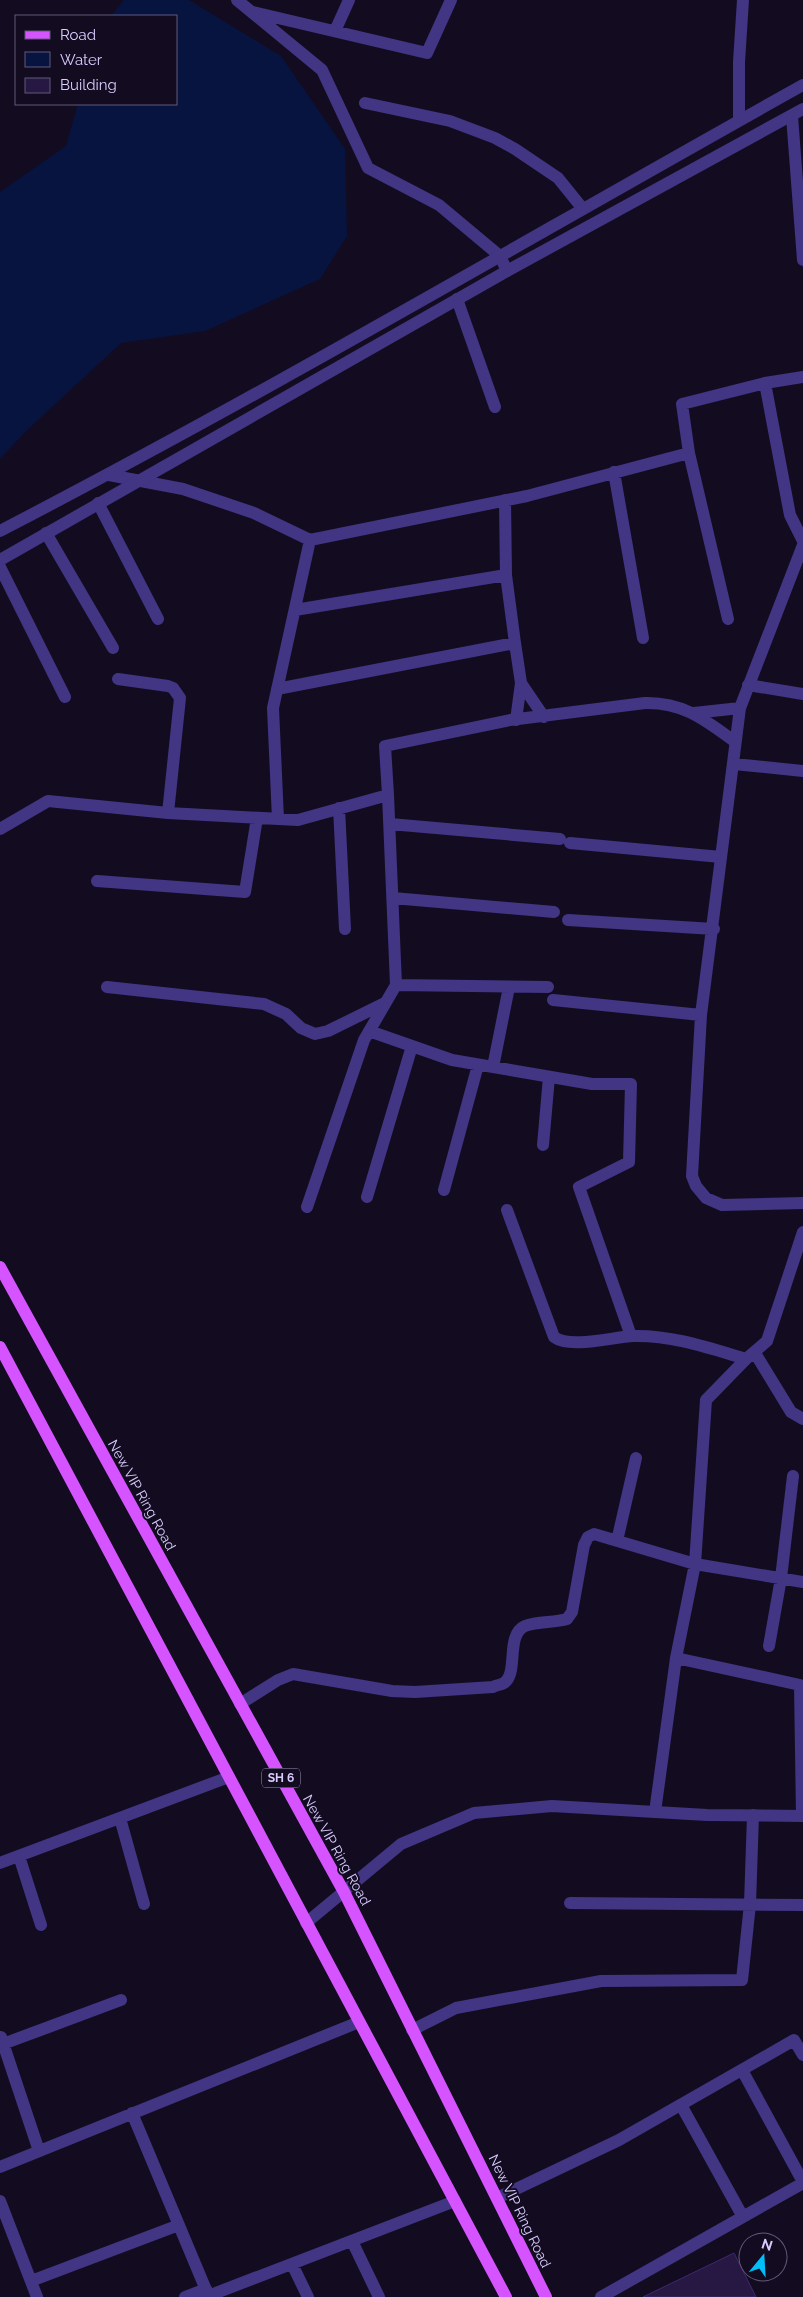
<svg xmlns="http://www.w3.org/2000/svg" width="803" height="2297" viewBox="0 0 803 2297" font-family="Raleway,sans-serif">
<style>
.water{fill:#071440}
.building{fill:#261743;stroke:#402870}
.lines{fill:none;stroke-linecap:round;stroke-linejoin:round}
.minor{stroke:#423583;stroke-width:12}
.tertiary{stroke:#423583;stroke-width:12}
.primary{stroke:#d654ff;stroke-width:12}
.labels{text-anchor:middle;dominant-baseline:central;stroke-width:4;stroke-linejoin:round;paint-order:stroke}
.shield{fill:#130c21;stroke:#9e93bc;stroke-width:1}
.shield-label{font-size:12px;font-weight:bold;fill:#d9cdff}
.street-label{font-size:14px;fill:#d9cdff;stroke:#130c21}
</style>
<rect width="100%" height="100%" fill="#130c21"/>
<path class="water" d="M 124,0 L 189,0 L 281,56 L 345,149 L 347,236 L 320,279 L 205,331 L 121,343 L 24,433 L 0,459 L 0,192 L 66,146 L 78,104 L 176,104 L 176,16 L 111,16 Z"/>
<path class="building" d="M 734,2253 L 756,2297 L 643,2297 Z"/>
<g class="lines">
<path class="minor" d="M 237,0 L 322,70 L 368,168 L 439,205 L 500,256 L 507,271
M 253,12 L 427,53 L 451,0
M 335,31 L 349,0
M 365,103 L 450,121 L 495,138 L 515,149 L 558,178 L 583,209
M 792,116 L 803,260
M 739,120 L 739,62 L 743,0
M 457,299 L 495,407
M 765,383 L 790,515 L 803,541
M 689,453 L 728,619
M 614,472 L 643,638
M 109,475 L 183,489 L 254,513 L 310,540
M 98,503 L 158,619
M 46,533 L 113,648
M 0,567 L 65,697
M 295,610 L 506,575 L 505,500
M 515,643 L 521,683 L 516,720
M 118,679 L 168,686 L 173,688 L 180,698 L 168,813
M 521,683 L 544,717
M 748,685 L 803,694
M 277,689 L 515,643 L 506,575
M 740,708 L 701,1015 L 692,1176 L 696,1186 L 706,1198 L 722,1205 L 803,1203
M 694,713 L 740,708 L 803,545
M 734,764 L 803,771
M 339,808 L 345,929
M 278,819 L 273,708 L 310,540 L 527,496 L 689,453 L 682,404 L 765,383 L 803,377
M 390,824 L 560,839
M 0,829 L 48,801 L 168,813 L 298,820 L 388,795 L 385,746 L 510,720 L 645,703 C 683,702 705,720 734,741
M 570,843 L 721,857
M 97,881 L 245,892 L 257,818
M 393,898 L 554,912
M 568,920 L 714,929
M 396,985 L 548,987
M 107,987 L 264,1004 L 286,1014 L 301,1028 L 315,1034 L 328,1031 L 385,1003
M 553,1000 L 701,1015
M 369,1031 L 452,1060 L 592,1084 L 631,1084 L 629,1162 L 579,1187 L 631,1336
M 493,1067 L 509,987
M 543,1145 L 549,1077
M 444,1190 L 478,1065
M 367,1197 L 412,1046
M 307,1207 L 364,1040 L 396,985 L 388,795
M 507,1210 L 554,1337 C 570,1349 613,1337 633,1336 C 672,1335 709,1348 746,1359
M 755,1353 L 791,1412 L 803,1419
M 617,1541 L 636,1458
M 769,1646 L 781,1578 L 793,1476
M 240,1704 L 278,1680 L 293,1674 L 392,1691 L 415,1692 L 493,1687 C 496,1685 501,1685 504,1683 C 519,1673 505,1635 525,1626 C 538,1621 554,1623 567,1619 L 572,1612 L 584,1545 L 588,1537 L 594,1534 L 695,1564 L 803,1582
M 655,1812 L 676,1658
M 802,1816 L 800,1685 L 676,1658 L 695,1564 L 706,1400 L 746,1359 L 767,1341 L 803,1232
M 120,1818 L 144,1904
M 19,1856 L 41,1925
M 0,1863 L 229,1777
M 570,1903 L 803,1905
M 412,2030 L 456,2008 L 601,1981 L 742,1980 L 750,1904 L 753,1815
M 1,2037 L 39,2151
M 3,2044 L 121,2000
M 742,2070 L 803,2182
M 681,2105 L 743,2217
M 132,2113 L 209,2297
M 0,2167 L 359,2022
M 497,2198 L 619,2140 L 794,2040 L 803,2055
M 0,2201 L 37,2297
M 352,2241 L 379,2297
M 292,2264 L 308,2297
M 31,2281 L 179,2225
M 208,2296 L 455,2201
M 185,2297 L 206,2289
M 601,2297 L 803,2183"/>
<path class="tertiary" d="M 0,531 C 272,390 536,234 803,85
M 0,560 L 507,271 L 803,109
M 306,1923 L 401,1844 L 474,1813 L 552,1806 L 707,1815 L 803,1816"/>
<path class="primary" d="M 0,1267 L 344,1892 L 546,2297
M 0,1347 L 506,2297"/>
</g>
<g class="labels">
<rect class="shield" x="262" y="1768.5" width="38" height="19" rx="4"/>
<g class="shield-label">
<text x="281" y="1778">SH 6</text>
</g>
<g class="street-label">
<text transform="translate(142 1495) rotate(61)">New VIP Ring Road</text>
<text transform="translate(337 1850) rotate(61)">New VIP Ring Road</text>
<text transform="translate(520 2211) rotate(64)">New VIP Ring Road</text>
</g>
</g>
<rect x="15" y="15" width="162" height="90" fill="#130c21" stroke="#62597a"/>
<rect x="25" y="31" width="25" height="8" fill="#d654ff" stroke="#62597a"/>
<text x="60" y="40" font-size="15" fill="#d9cdff">Road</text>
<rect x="25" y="52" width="25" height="15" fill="#071440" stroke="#62597a"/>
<text x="60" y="65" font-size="15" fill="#d9cdff">Water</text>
<rect x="25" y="78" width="25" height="15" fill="#261743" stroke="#62597a"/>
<text x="60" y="90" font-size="15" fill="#d9cdff">Building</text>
<g transform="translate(763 2257) rotate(18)"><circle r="24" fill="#130c21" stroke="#62597a"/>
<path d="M0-4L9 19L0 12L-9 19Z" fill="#00bef8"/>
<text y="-8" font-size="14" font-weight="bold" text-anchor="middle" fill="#d9cdff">N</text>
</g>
</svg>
